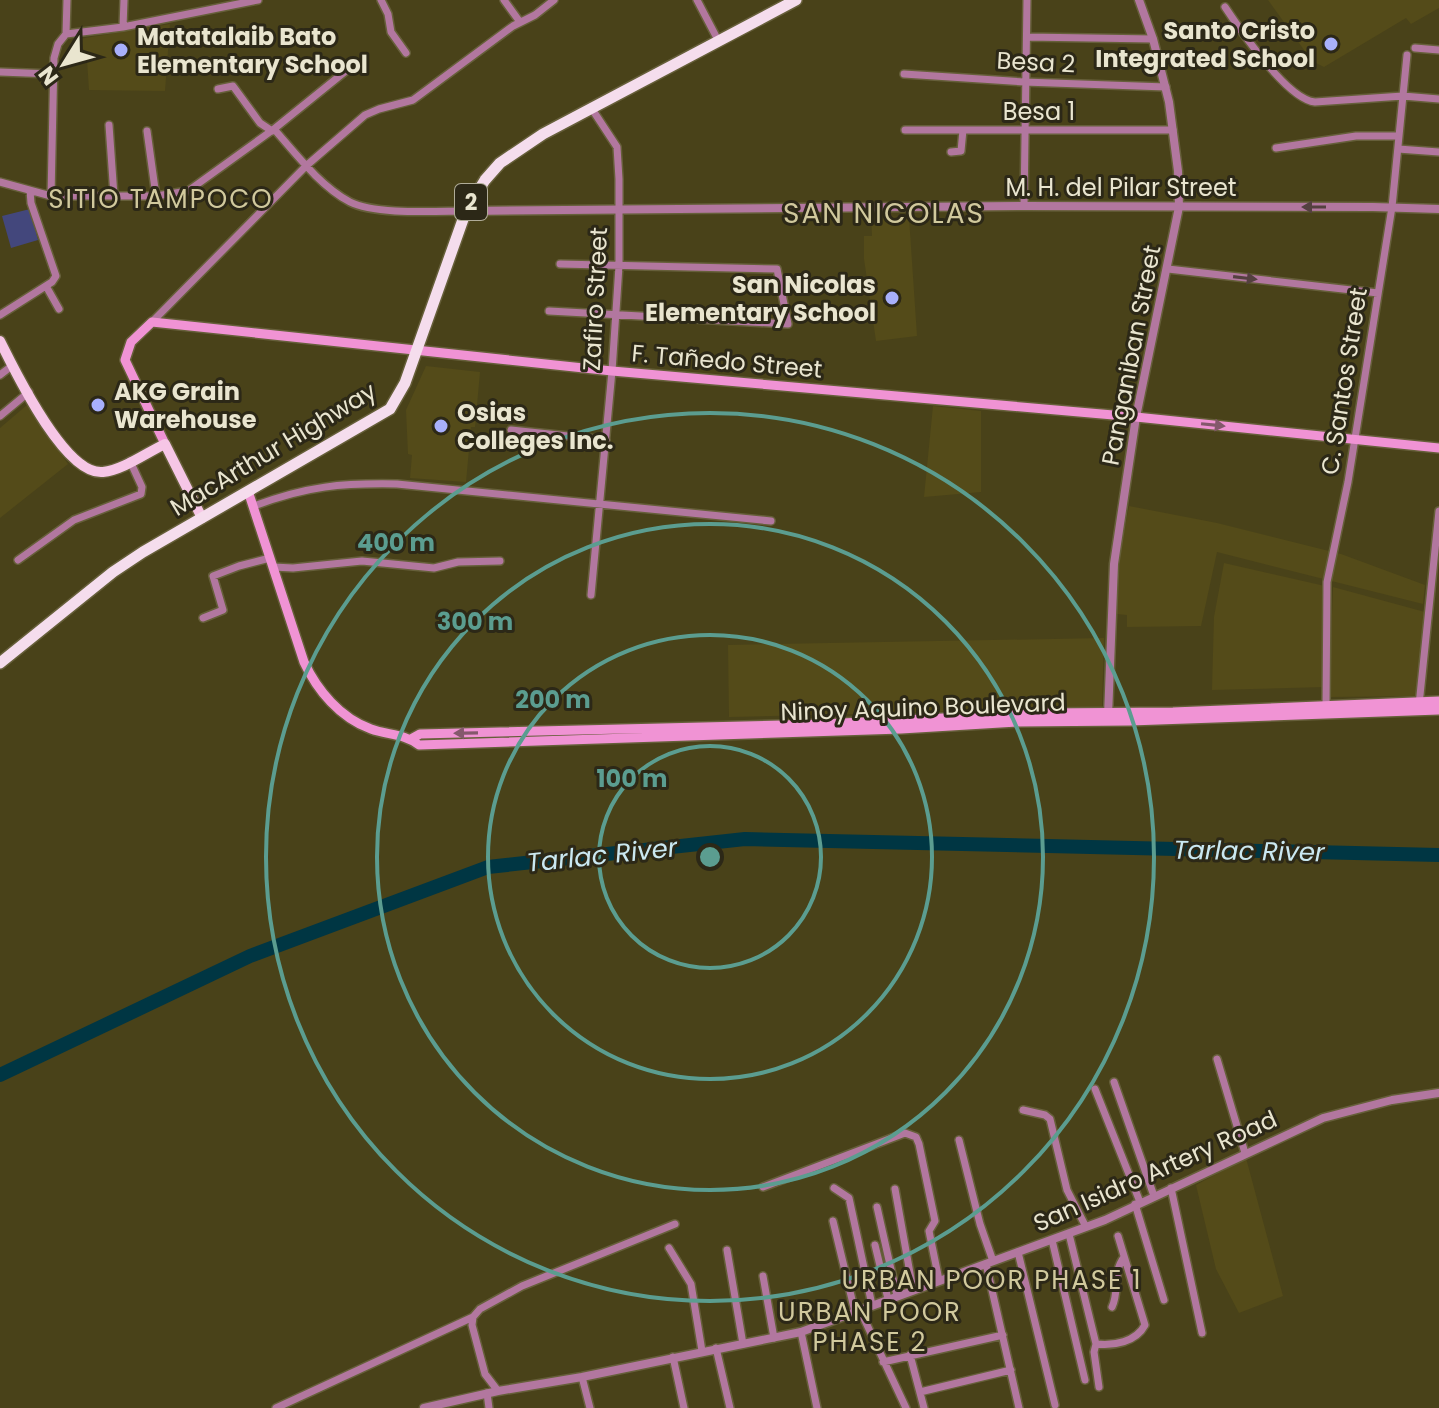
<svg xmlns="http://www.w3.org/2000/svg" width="1439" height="1408" viewBox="0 0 1439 1408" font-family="Poppins,sans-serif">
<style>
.built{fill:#544b19}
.green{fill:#43477c}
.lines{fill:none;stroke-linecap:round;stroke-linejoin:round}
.river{stroke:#003643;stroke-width:14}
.minor-casing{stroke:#665f3a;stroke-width:10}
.tertiary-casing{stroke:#665f3a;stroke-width:11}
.secondary-casing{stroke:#665f3a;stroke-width:12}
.primary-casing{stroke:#665f3a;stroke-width:13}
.trunk-casing{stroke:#665f3a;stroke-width:14}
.minor{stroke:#b2779f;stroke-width:7}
.tertiary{stroke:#b2779f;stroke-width:8}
.secondary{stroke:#f093d4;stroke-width:9}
.primary{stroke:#f6c6e6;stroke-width:10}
.trunk{stroke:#f5dded;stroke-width:11}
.oneway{fill:#544040}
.oneway2{fill:#84586c}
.ring{fill:none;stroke:#5b9d90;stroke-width:4}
.poi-dot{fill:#a8b0fc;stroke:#2c2817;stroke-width:3}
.labels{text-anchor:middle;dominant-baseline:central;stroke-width:6;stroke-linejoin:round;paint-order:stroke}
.shield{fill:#2c2817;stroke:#b0ac98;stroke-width:2}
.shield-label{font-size:22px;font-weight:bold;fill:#e9e5cf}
.poi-label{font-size:24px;font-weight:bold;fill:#e9e5cf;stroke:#2c2817;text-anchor:start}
.street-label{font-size:24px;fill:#e9e5cf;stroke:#2c2817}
.neighbourhood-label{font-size:26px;letter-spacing:2px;fill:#d1c99d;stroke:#2c2817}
.water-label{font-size:26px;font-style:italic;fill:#cae8f1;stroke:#2c2817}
.quarter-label{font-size:28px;letter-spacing:2px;fill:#d1c99d;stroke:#2c2817}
.centre{fill:#5b9d90;stroke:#2c2817;stroke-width:4}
.ring-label{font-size:24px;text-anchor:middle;font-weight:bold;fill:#5b9d90;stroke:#2c2817;stroke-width:6;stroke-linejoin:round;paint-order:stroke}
</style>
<rect width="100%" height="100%" fill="#494219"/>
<path class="built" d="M 1268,0 L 1439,0 L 1439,8 L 1411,24 L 1406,18 L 1324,67 L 1312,61 Z
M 170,24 L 165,91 L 89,90 L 87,60 L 76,59 L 73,40 Z
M 871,216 L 909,217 L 917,336 L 876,341 L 864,259 L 864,236 L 872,236 Z
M 426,366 L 480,372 L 475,427 L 471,427 L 466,482 L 410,478 L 412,455 L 408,454 L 406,410 Z
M 27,405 L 68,464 L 0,518 L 0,428 Z
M 933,406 L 981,411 L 981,492 L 924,497 Z
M 1129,506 L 1217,523 L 1341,554 L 1425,585 L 1423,604 L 1217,552 L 1201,626 L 1127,627 L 1127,615 L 1117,614 L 1120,552 Z
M 1224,563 L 1325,586 L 1325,687 L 1212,690 L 1214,617 Z
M 1333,587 L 1425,612 L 1426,639 L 1416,696 L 1329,697 Z
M 1104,638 L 1102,708 L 729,717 L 728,645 Z
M 1246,1158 L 1283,1296 L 1239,1313 L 1216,1269 L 1196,1185 Z"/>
<path class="green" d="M 30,209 L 38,240 L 11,248 L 2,216 Z"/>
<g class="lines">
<path class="river" d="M 0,1075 L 250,956 L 488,867 L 745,839 L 1439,855"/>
<defs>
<path id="minor" d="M 381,0 L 388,14 L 391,32 L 406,53
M 504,0 L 520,22
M 697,0 L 719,42
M 1225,7 C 1241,31 1287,99 1315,102 L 1403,96 L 1439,99
M 123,27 L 124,0
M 66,34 L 123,27 L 258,0
M 66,34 L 67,0
M 1027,37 L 1153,39
M 1415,48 L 1439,50
M 0,72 L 53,74
M 904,74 L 1024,82 L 1166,87
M 218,89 L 233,86 L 260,123 L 272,131
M 109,125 L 114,196
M 274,129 C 296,154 320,186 350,202 C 375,215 437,211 466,211
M 905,130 L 1173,130
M 147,131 L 156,196
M 1276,148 L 1356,136 L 1399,136
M 1398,149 L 1439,152
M 951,152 L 961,151 L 963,130
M 0,182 L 51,196 L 156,196 L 188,191 L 274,129 L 352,66
M 51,196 L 54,58 L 58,44 L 66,34
M 1024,206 L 1027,0
M 1168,269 L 1378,293
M 46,286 L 59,309
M 549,311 L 788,324 L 777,269 L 560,264
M 0,315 L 52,282 L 56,276 L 31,203 L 30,191
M 152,322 L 306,166 L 365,115 L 379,109 L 413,100 L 513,26 L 535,15 L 554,0
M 0,375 L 13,365
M 0,416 L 29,392
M 511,430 L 606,440
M 254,506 C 307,486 342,483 397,484 L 771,521
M 18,560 L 74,520 L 141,494 L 142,487 L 130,461
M 273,567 L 293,568 L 362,561 L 434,568 L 458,562 L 500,561
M 591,595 L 612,371 L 619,266 L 619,179 L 617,147 L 592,109
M 203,618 L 223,610 L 213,576 L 239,566 L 270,558
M 1419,705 L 1439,511
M 1326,707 L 1327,582 L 1348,482 L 1392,207 L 1407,55
M 1217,1059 L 1245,1153
M 1114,1082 L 1154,1196
M 1095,1089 L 1140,1202
M 1023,1110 L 1045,1115 L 1050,1119 L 1067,1190 L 1086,1227
M 959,1140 L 980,1224 L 993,1261
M 763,1187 L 905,1133 L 916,1137 L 919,1144 L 935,1221 L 929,1231 L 939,1280
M 834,1188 L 849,1198 L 872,1305
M 1171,1188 L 1202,1333
M 895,1189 L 913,1290
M 1135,1204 L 1164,1300
M 877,1207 L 897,1296
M 833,1221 L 855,1312
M 1069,1234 L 1096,1344 C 1114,1346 1136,1342 1145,1325 L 1118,1236
M 1052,1240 L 1085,1380
M 875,1245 L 888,1299
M 669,1248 L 691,1284 L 702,1351
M 727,1250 L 743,1344
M 1018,1252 L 1055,1405
M 986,1264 L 1019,1408
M 763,1276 L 774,1338
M 1112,1307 C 1120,1290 1112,1273 1124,1257
M 860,1310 L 906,1408
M 801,1332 L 817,1408
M 1096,1344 L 1094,1352 L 1099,1387
M 716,1348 L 730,1408
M 910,1355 L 924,1408
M 673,1357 L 684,1408
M 883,1362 L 1003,1335
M 582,1377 L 590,1408
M 498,1391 L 485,1374 L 472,1325 L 473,1317 L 480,1309 L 522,1286 L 675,1224
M 920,1392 L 1011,1370
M 487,1393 L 489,1408
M 276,1408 L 473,1317"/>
<path id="tertiary" d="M 466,211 L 1024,206 L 1373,207 L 1439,209
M 1108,716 L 1114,564 L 1136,417 L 1179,207 L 1178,171 L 1169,102 L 1153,39 L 1139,0
M 424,1408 L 498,1391 L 582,1377 L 801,1332 L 1105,1220 L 1323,1118 L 1392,1100 L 1439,1093"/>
<path id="secondary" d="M 165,444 L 125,360 L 131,342 L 152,322 L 612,371 L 1136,417 L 1439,448
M 248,491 L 304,662 C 317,690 340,718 371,729 C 387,735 405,734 419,745 L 901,729 L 1017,722 L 1130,721 L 1439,710
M 411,739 L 420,734 L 822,724 L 1042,713 L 1173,712 L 1439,701"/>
<path id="primary" d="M 0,341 C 15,371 65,476 103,472 C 123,470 146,453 165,444 L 202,518"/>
<path id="trunk" d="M 0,663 L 113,572 L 143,552 L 390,409 L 405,383 L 466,211 L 485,180 L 500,163 L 543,134 L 796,0"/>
</defs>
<use href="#minor" class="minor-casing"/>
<use href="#tertiary" class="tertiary-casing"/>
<use href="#secondary" class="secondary-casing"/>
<use href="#primary" class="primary-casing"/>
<use href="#trunk" class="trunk-casing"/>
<use href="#minor" class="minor"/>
<use href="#tertiary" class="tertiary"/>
<use href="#secondary" class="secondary"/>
<use href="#primary" class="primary"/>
<use href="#trunk" class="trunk"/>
</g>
<defs><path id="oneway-solid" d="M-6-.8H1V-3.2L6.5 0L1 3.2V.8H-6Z" transform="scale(2)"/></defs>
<g class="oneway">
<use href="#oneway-solid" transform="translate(1314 207) rotate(180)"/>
<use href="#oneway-solid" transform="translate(1245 278) rotate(7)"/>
</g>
<g class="oneway2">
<use href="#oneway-solid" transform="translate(1213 425) rotate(6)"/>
<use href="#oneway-solid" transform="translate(466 733) rotate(179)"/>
</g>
<g class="ring">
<circle cx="710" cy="857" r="111"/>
<circle cx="710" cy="857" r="222"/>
<circle cx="710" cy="857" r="333"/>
<circle cx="710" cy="857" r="444"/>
</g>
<g class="poi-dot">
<circle cx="1331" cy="44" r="8"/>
<circle cx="121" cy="50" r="8"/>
<circle cx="892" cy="298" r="8"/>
<circle cx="98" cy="405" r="8"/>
<circle cx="441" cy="426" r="8"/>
</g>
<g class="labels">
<rect class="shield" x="455" y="184" width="32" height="36" rx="6"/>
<g class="shield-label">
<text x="471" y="202">2</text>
</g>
<g class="poi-label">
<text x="1315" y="30" text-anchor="end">Santo Cristo<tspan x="1315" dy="28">Integrated School</tspan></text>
<text x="137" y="36">Matatalaib Bato<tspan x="137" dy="28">Elementary School</tspan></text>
<text x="876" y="284" text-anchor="end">San Nicolas<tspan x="876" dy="28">Elementary School</tspan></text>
<text x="114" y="391">AKG Grain<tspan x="114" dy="28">Warehouse</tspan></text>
<text x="457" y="412">Osias<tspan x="457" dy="28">Colleges Inc.</tspan></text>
</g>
<g class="street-label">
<text transform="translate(1036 62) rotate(3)">Besa 2</text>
<text x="1039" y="111">Besa 1</text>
<text x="1121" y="187">M. H. del Pilar Street</text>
<text transform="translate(595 299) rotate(-87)">Zafiro Street</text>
<text transform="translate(1131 355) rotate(-79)">Panganiban Street</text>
<text transform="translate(727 361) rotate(5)">F. Tañedo Street</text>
<text transform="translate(1344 381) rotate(-81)">C. Santos Street</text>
<text transform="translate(273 449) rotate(-31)">MacArthur Highway</text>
<text transform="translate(923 707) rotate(-2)">Ninoy Aquino Boulevard</text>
<text transform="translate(1155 1171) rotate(-24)">San Isidro Artery Road</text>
</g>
<g class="neighbourhood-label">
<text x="161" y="199">SITIO TAMPOCO</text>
<text x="992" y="1280">URBAN POOR PHASE 1</text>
<text x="870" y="1312">URBAN POOR<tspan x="870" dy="30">PHASE 2</tspan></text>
</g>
<g class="water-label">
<text transform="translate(1249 851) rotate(1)">Tarlac River</text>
<text transform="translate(602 855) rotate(-6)">Tarlac River</text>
</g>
<g class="quarter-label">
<text x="884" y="213">SAN NICOLAS</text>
</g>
</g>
<circle cx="710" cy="857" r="12" class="centre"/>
<g class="ring-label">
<text x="396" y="551">400 m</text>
<text x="475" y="630">300 m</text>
<text x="553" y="708">200 m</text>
<text x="632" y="787">100 m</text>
</g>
<g transform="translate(64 64) rotate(233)" stroke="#2c2817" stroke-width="6" paint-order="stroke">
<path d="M0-6L14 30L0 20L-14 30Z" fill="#e9e5cf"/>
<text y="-12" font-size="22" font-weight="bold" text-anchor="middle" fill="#e9e5cf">N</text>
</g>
</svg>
